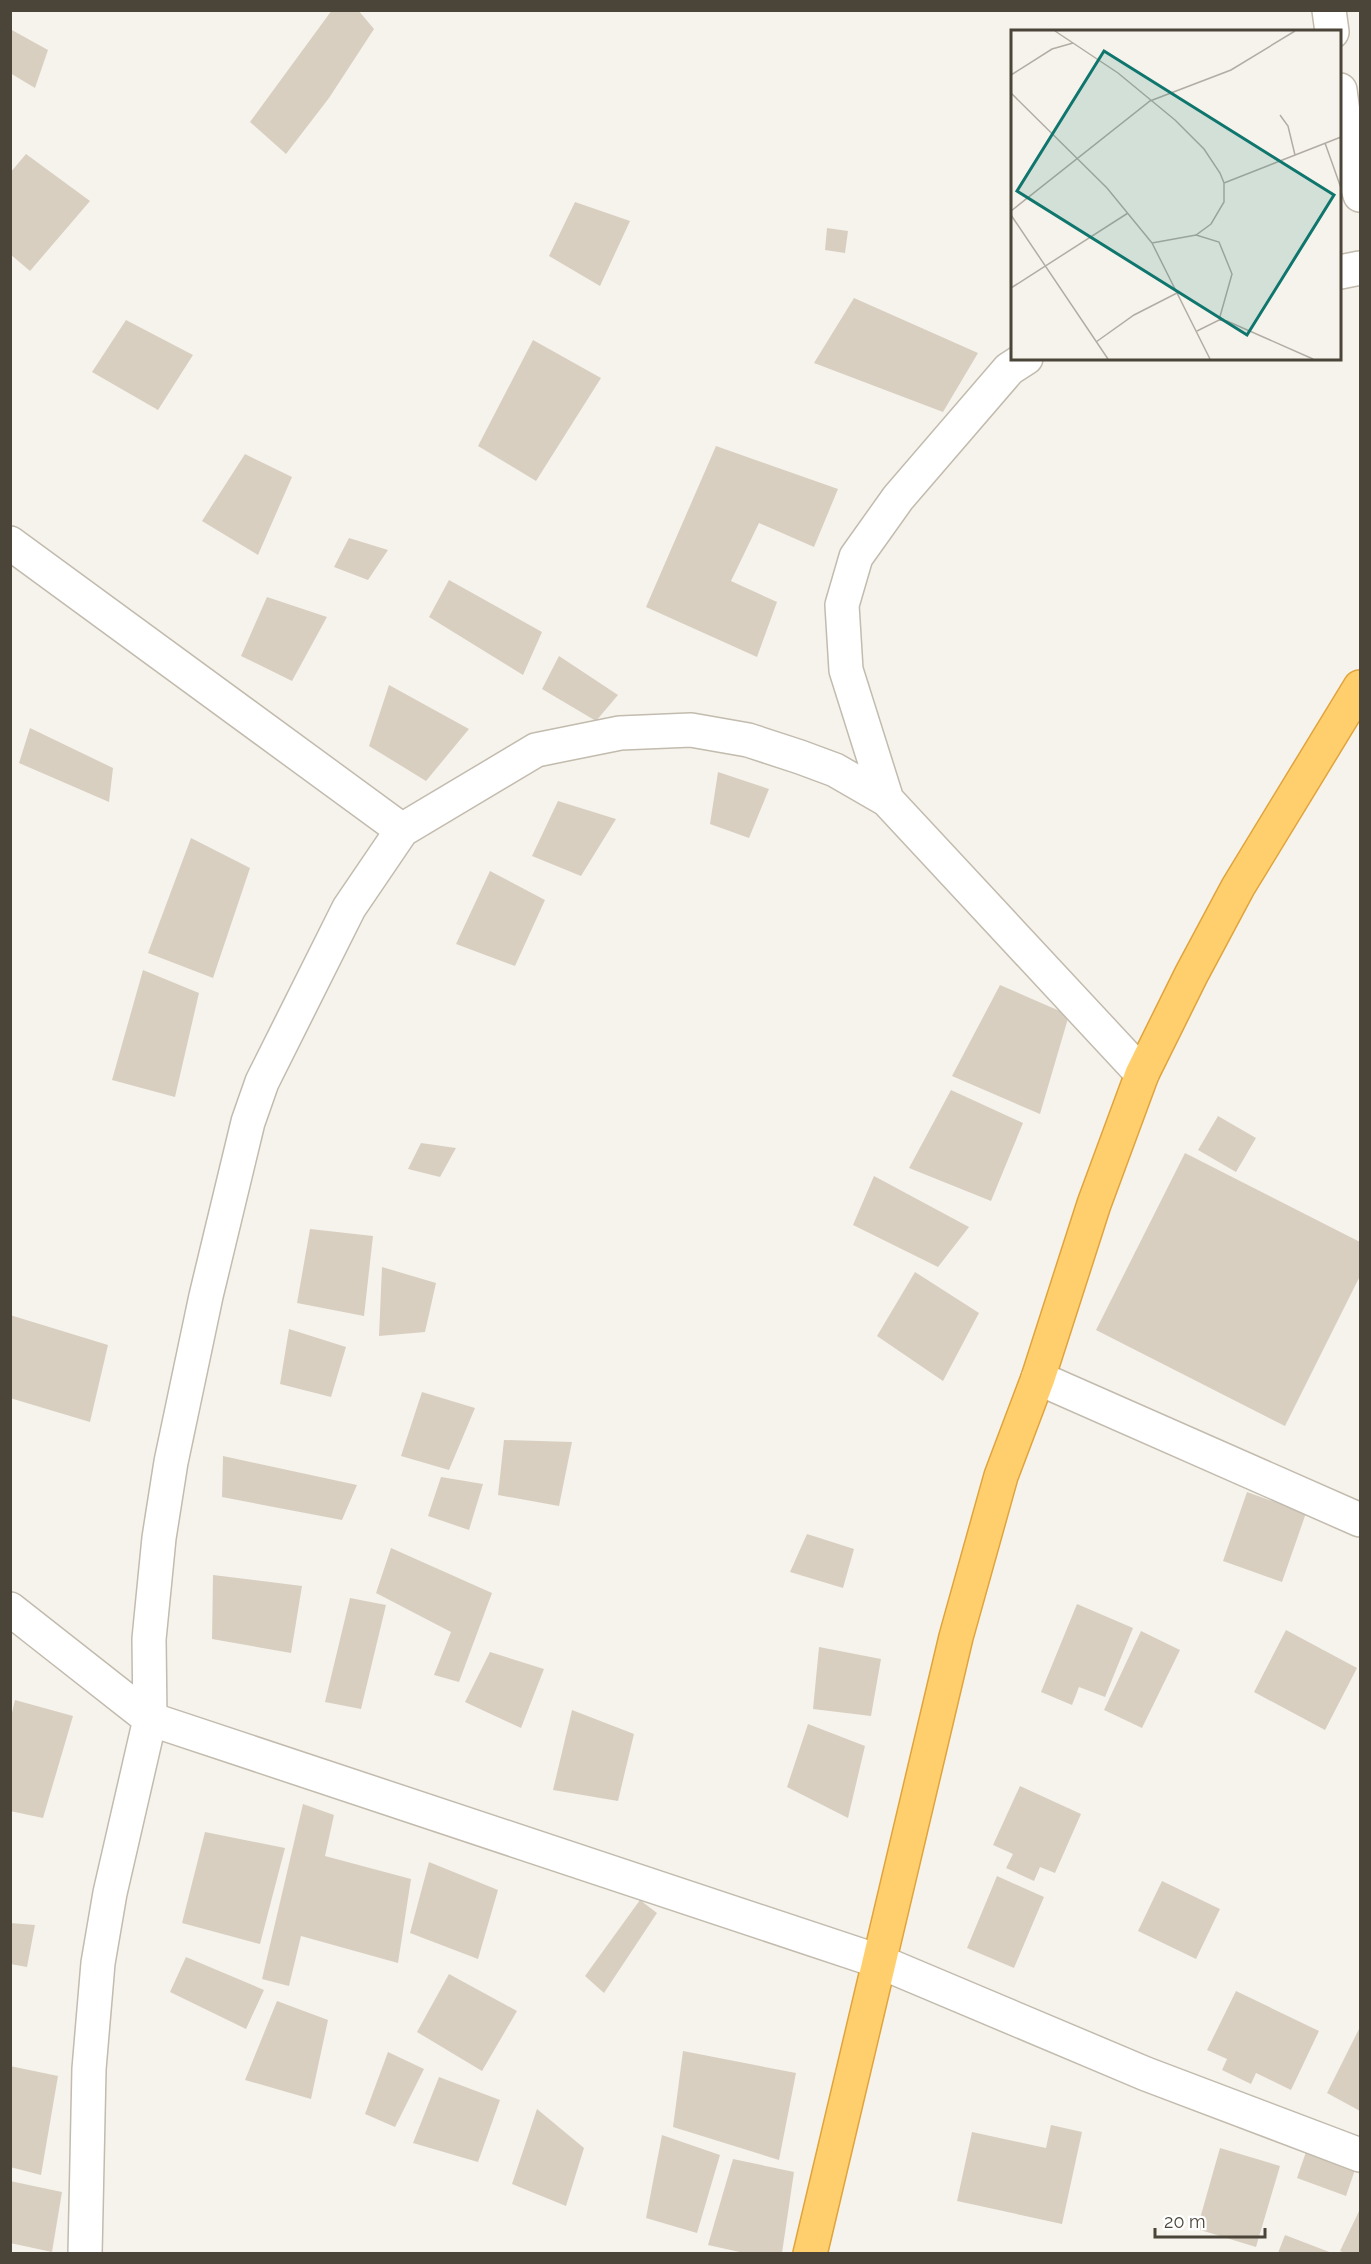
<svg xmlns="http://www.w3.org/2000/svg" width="1371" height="2264" viewBox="0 0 1371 2264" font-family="Raleway,sans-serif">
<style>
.building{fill:#d8cfc1}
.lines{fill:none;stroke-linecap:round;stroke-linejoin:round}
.street-casing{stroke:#c2bbae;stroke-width:36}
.highway-casing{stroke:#e0a43c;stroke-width:36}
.street{stroke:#fff;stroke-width:33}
.highway{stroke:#ffcf6e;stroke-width:33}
.inset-road{fill:none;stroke:#b2ada4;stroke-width:1.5}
.view{fill:#0f766e;fill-opacity:0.15;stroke:#0f766e;stroke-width:3}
.inset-edge{fill:none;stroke:#4b4439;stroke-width:3}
</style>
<rect width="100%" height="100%" fill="#f6f3ec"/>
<path class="building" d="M 332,10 L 358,10 L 374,29 L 329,98 L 286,154 L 250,122 Z
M 10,29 L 48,50 L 35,88 L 10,73 Z
M 26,154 L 90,201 L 30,271 L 10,254 L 10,173 Z
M 575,202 L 630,221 L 600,286 L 549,256 Z
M 827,228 L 848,231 L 845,253 L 825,250 Z
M 854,298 L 978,353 L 943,412 L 814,363 Z
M 126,320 L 193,355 L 158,410 L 92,372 Z
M 533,340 L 601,378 L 536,481 L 478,446 Z
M 716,446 L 838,489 L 814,547 L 759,523 L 731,581 L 777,602 L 757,657 L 646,607 Z
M 245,454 L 292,477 L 258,555 L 202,521 Z
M 349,538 L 388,550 L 368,580 L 334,567 Z
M 449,580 L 542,632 L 523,675 L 429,617 Z
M 267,597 L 327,617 L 292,681 L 241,656 Z
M 559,656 L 618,695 L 596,721 L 542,689 Z
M 389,685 L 469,729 L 426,781 L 369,746 Z
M 30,728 L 113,768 L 109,802 L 19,763 Z
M 718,772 L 769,789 L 749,838 L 710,824 Z
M 558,801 L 616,819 L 581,876 L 532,856 Z
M 191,838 L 250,868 L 213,978 L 148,953 Z
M 490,871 L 545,900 L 515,966 L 456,944 Z
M 143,970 L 199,993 L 175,1097 L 112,1080 Z
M 1000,985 L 1069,1015 L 1040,1114 L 952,1076 Z
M 951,1090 L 1023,1123 L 991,1201 L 909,1168 Z
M 1218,1116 L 1256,1138 L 1236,1172 L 1198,1150 Z
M 421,1143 L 456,1148 L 440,1177 L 408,1169 Z
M 1185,1153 L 1360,1242 L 1360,1276 L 1285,1426 L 1096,1330 Z
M 874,1176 L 969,1227 L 938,1267 L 853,1225 Z
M 310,1229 L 373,1236 L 364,1316 L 297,1303 Z
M 382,1267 L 436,1283 L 425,1332 L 379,1336 Z
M 915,1272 L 979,1313 L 943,1381 L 877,1336 Z
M 10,1315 L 108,1345 L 90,1422 L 10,1398 Z
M 289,1329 L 346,1347 L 331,1397 L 280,1384 Z
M 422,1392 L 475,1408 L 449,1470 L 401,1456 Z
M 504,1440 L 572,1442 L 559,1506 L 498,1495 Z
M 223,1456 L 357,1485 L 342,1520 L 222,1497 Z
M 441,1477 L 483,1484 L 469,1530 L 428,1516 Z
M 1247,1492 L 1306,1513 L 1282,1582 L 1223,1561 Z
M 807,1534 L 854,1549 L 843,1588 L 790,1572 Z
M 391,1548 L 492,1593 L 459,1682 L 434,1675 L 451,1632 L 376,1593 Z
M 213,1575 L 302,1586 L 291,1653 L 212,1639 Z
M 350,1598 L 386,1605 L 361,1709 L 325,1702 Z
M 1077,1604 L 1133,1628 L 1105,1697 L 1079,1687 L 1072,1705 L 1041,1692 Z
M 1286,1630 L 1357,1668 L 1325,1730 L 1254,1692 Z
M 1141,1631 L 1180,1650 L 1142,1728 L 1104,1710 Z
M 819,1647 L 881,1659 L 871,1716 L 813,1709 Z
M 490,1652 L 544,1669 L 521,1728 L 465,1702 Z
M 15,1700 L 73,1716 L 43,1818 L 10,1811 L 10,1721 Z
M 572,1710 L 634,1734 L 618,1801 L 553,1790 Z
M 808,1724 L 865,1746 L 848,1818 L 787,1787 Z
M 1020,1786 L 1081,1814 L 1055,1873 L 1040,1867 L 1034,1881 L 1006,1868 L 1013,1854 L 993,1845 Z
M 303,1804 L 334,1815 L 325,1856 L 411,1879 L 398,1963 L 301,1936 L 289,1986 L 262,1979 Z
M 205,1832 L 285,1848 L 260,1944 L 182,1923 Z
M 429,1862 L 498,1890 L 478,1959 L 410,1933 Z
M 997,1876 L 1044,1897 L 1014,1968 L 967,1948 Z
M 1162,1881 L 1220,1909 L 1196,1959 L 1138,1931 Z
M 640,1900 L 657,1913 L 604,1993 L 585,1976 Z
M 10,1923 L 35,1925 L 27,1967 L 10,1964 Z
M 186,1957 L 264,1990 L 246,2029 L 170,1992 Z
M 449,1974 L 517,2011 L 482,2071 L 417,2032 Z
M 1236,1991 L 1319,2031 L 1291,2090 L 1256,2073 L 1251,2084 L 1222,2070 L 1227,2059 L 1207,2050 Z
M 277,2001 L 328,2020 L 311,2099 L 245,2080 Z
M 1360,2027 L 1360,2111 L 1327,2093 Z
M 683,2051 L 796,2073 L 779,2160 L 673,2127 Z
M 388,2052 L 424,2069 L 395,2127 L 365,2114 Z
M 10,2066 L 58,2076 L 41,2175 L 10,2167 Z
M 439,2077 L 500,2100 L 478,2162 L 413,2143 Z
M 537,2109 L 584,2148 L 566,2206 L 512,2184 Z
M 1051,2125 L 1082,2132 L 1062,2224 L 957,2201 L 972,2132 L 1046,2148 Z
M 662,2135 L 720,2155 L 697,2233 L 646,2218 Z
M 1308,2146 L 1357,2164 L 1346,2196 L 1297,2178 Z
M 1220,2148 L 1280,2166 L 1256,2247 L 1197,2229 Z
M 733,2159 L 794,2172 L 782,2253 L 744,2253 L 708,2245 Z
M 10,2181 L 62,2192 L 52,2252 L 10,2243 Z
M 1360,2209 L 1360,2253 L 1345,2253 L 1340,2251 Z
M 1285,2235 L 1332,2253 L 1278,2253 Z"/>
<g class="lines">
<defs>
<path id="street" d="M 1329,10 L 1332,32
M 1340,90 L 1349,157 L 1360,195
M 1340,272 L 1360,268
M 10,543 L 402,830
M 887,800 L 846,670 L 842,605 L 856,557 L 898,498 L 1009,369 L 1026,358
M 1038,1378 L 1360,1520
M 10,1609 L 150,1719 L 878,1961 L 1146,2074 L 1360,2155
M 85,2254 L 89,2069 L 98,1963 L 110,1893 L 150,1719 L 149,1639 L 159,1538 L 171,1462 L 206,1296 L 248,1122 L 262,1082 L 349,908 L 402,830 L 536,750 L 620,733 L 691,730 L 748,740 L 800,757 L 835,770 L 887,800 L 1142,1074"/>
<path id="highway" d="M 810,2254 L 956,1637 L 1001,1476 L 1038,1378 L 1094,1204 L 1142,1074 L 1191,975 L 1238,887 L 1360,687"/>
</defs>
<use href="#street" class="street-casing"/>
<use href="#highway" class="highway-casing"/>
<use href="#street" class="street"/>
<use href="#highway" class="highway"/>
</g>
<g transform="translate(1011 30)">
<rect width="330" height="330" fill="#f6f3ec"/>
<path class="inset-road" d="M 44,1 L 107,43 L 164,90 L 193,119 L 209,143 L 213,153 L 213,172 L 200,194 L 185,205 L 141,213M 0,45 L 41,19 L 62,13M 0,63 L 96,158 L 141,213 L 199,329M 269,85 L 277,96 L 284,125M 314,113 L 330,158M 213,153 L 330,107M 0,181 L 139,71 L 220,40 L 284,1M 0,185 L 97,329M 185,205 L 208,212 L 221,244 L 208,290M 0,258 L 117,183M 186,301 L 208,290 L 216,291 L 302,329M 85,312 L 123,285 L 168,262"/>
<path class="view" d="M 93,21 L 323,165 L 236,305 L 6,161 Z"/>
<rect width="330" height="330" class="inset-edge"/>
</g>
<rect width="1371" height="2264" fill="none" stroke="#4b4439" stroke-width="24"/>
<path d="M1155 2228v9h110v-9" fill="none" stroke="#4b4439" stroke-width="3"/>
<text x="1164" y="2228" font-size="18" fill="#4b4439" stroke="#ffffff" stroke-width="4.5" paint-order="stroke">20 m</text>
</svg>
